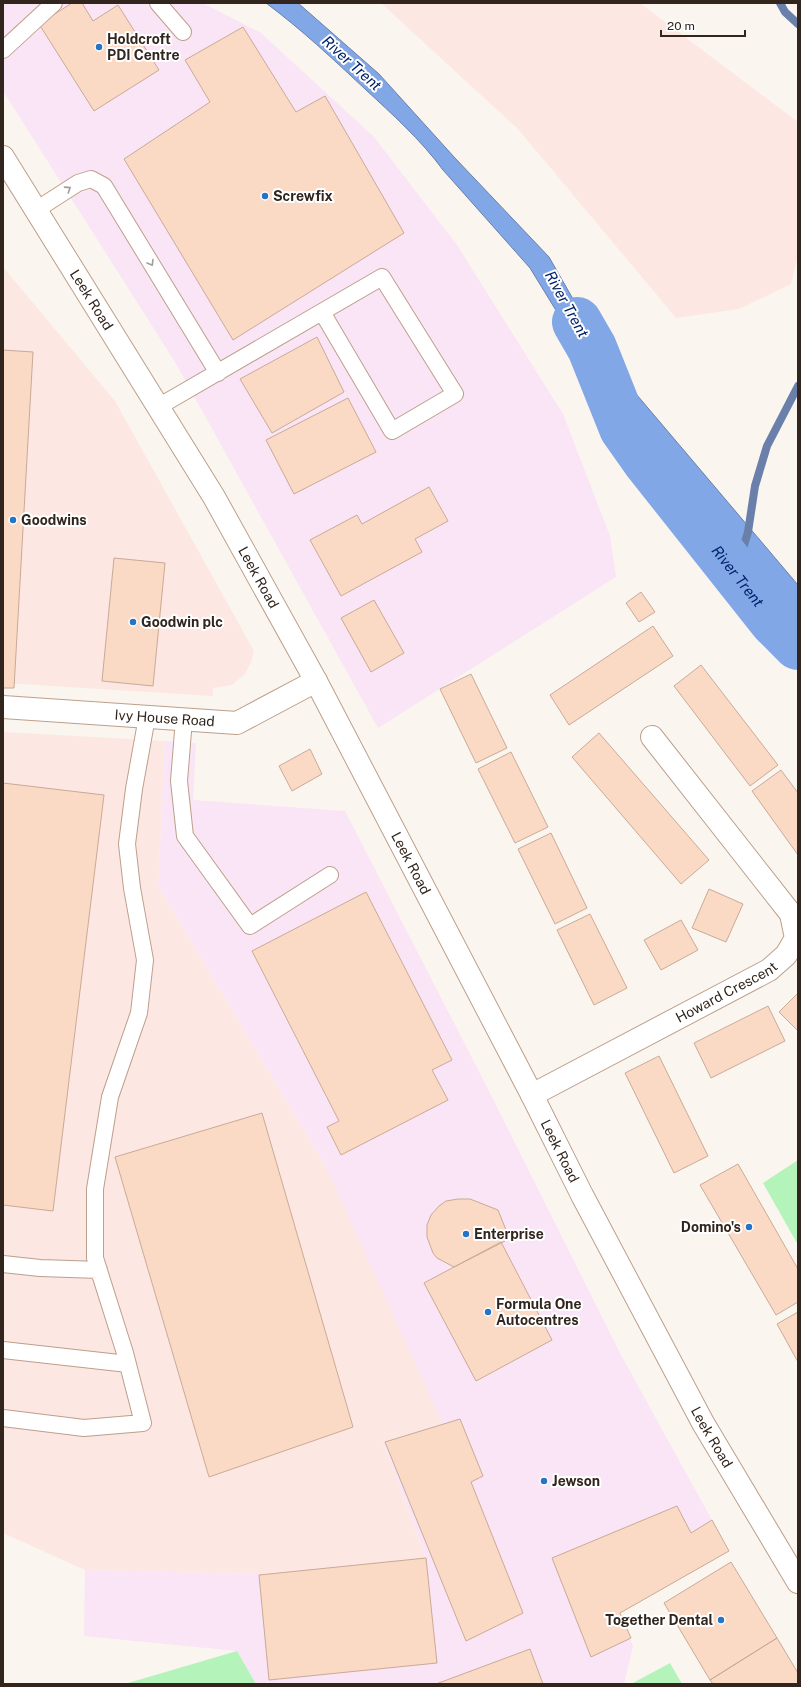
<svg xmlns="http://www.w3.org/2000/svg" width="801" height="1687" viewBox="0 0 801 1687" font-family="'Public Sans',sans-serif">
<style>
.commercial{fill:#f9e5f5}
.industrial{fill:#fce7e3}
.green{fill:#b4f3ba}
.water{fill:#82a7e7;stroke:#6a80aa}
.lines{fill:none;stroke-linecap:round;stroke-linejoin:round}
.stream{stroke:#6a80aa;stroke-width:8}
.river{stroke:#82a7e7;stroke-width:50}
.building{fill:#fbdac5;stroke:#c9aa96}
.service-casing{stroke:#bd9f8a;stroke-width:18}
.minor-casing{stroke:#bd9f8a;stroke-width:24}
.trunk-casing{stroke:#bd9f8a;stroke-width:24}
.service{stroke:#fff;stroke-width:16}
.minor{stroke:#fff;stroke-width:22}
.trunk{stroke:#fff;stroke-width:22}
.oneway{stroke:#a29d99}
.poi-dot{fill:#2674c4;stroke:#fff;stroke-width:1.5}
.labels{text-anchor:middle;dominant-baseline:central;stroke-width:4;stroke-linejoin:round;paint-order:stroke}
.poi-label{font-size:14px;font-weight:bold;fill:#31251d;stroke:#fff;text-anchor:start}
.street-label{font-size:14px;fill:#31251d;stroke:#fff}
.water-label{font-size:15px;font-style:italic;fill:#00216a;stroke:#fff}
</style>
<rect width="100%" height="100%" fill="#fbf5f0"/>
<path class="commercial" d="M 3,3 L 203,3 L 261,33 L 374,137 L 457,245 L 563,414 L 610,536 L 616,577 L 378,728 L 175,362 L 3,91 Z
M 165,741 L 196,743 L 193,800 L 345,811 L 489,1091 L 621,1355 L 729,1551 L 620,1613 L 633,1646 L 624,1684 L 256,1684 L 237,1651 L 84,1636 L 85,1570 L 259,1574 L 426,1557 L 383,1443 L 385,1442 L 326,1167 L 158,886 Z"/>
<path class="industrial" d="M 381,3 L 640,3 L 798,122 L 798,255 L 791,284 L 739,309 L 676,318 L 518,129 Z
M 3,267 L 115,401 L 254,651 L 251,662 L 245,674 L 232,685 L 213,688 L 213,696 L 3,683 Z
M 3,732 L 165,741 L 158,886 L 326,1167 L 443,1424 L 383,1443 L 426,1558 L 259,1574 L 85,1570 L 3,1533 Z"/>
<path class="green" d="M 798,1160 L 798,1245 L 763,1183 Z
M 237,1651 L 256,1684 L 125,1684 L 128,1683 Z
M 670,1663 L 682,1684 L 631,1684 Z"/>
<path class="water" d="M 266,3 L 298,3 L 379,74 L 455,158 L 549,257 L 609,362 L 798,585 L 798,615 L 587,361 L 530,268 L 443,170 C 421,140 392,114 365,89 C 333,59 301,29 266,3 Z"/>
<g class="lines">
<path class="stream" d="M 780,3 L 785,12 L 798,24
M 736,572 L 748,532 L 755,486 L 767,446 L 798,386"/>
<path class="river" id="s1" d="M 577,322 L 592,348 L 624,428 L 648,462 L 774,621 L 798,645"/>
</g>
<path class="building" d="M 72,3 L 82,3 L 93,21 L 118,5 L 159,70 L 94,111 L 39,24 Z
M 243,27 L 296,112 L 325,96 L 404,233 L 233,340 L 124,159 L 210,102 L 185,60 Z
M 317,337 L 344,392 L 272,433 L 240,379 Z
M 3,350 L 33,352 L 14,688 L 3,688 Z
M 348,398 L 376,452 L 294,494 L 266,440 Z
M 429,487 L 448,521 L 415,539 L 422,552 L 341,596 L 310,540 L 357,515 L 362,524 Z
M 114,558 L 165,563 L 153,686 L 102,681 Z
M 641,592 L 655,612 L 639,622 L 626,603 Z
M 374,600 L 404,653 L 371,672 L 341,618 Z
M 653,626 L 673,656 L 569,725 L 550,695 Z
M 701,665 L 778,765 L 750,786 L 674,686 Z
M 471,674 L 507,748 L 476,763 L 440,689 Z
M 599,733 L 709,860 L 681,884 L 572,757 Z
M 310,749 L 322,774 L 292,791 L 279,766 Z
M 511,752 L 548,827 L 515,843 L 478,769 Z
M 781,770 L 798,793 L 798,855 L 752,791 Z
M 3,783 L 104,795 L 53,1211 L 3,1205 Z
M 551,833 L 587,908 L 555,924 L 518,849 Z
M 709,889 L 743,904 L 726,942 L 692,928 Z
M 366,892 L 452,1060 L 432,1070 L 448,1100 L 341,1155 L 327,1127 L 339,1121 L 252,951 Z
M 590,914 L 627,988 L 594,1005 L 557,930 Z
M 681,920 L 698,950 L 661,970 L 644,940 Z
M 798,993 L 798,1031 L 779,1012 Z
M 768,1006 L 785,1041 L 711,1078 L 694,1043 Z
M 659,1056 L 708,1156 L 674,1173 L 625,1073 Z
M 262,1113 L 353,1427 L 209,1477 L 115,1157 Z
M 738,1164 L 798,1269 L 798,1302 L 776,1315 L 700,1185 Z
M 458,1199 L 470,1199 L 498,1210 L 506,1230 L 505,1241 L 454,1267 L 437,1258 L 433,1253 L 427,1237 L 427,1225 L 431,1215 L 439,1206 L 446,1201 Z
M 501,1242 L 552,1340 L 476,1381 L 424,1283 Z
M 798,1312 L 798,1362 L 777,1324 Z
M 460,1419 L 483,1476 L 471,1482 L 523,1613 L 466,1641 L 385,1442 Z
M 677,1506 L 691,1533 L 712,1520 L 729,1551 L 620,1613 L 631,1638 L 591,1657 L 552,1558 Z
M 426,1558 L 437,1663 L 269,1680 L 259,1575 Z
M 731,1562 L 777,1638 L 710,1680 L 664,1603 Z
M 777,1638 L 798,1673 L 798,1684 L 713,1684 L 710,1680 Z
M 530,1649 L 543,1684 L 436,1684 Z"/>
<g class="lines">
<defs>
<path id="service" d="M 158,3 L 183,32
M 3,50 L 54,3
M 36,210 L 78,183 L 91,179 L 104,186 L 218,373
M 158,407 L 382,277 L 455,394 L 392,431 L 322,312
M 184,719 L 179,781 L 185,836 L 250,926 L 330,875
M 3,1264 L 40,1268 L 99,1270
M 3,1350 L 128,1364
M 3,1418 L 84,1428 L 143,1423 L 125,1353 L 95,1258 L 95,1189 L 110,1097 L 139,1013 L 145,960 L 132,888 L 127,844 L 134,789 L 147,717"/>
<g id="minor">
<path id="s2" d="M 3,707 L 237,723 L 316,681"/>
<path id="s3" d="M 532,1095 L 769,970 L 786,955 L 796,938 L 791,914 L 652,737"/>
</g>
<g id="trunk">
<path id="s4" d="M 3,157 L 214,497 L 316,681 L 532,1095 L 582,1195 L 703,1423 L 798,1582"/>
</g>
</defs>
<use href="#service" class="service-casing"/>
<use href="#minor" class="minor-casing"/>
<use href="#trunk" class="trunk-casing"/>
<use href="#service" class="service"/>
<use href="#minor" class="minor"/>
<use href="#trunk" class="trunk"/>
</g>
<defs><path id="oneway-chevron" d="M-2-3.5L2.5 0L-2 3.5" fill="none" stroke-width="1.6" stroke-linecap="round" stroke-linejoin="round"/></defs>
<g class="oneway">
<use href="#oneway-chevron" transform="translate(68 189) rotate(-33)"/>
<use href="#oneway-chevron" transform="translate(151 263) rotate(59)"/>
</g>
<g class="poi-dot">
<circle cx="99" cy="47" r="4"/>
<circle cx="265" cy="196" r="4"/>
<circle cx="13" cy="520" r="4"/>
<circle cx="133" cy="622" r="4"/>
<circle cx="749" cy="1227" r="4"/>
<circle cx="466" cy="1234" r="4"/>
<circle cx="488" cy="1312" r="4"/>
<circle cx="544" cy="1481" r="4"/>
<circle cx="721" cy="1620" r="4"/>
</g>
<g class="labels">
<g class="poi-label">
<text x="107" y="39">Holdcroft<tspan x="107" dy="16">PDI Centre</tspan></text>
<text x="273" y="196">Screwfix</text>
<text x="21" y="520">Goodwins</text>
<text x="141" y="622">Goodwin plc</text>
<text x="741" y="1227" text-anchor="end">Domino's</text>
<text x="474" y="1234">Enterprise</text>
<text x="496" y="1304">Formula One<tspan x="496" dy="16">Autocentres</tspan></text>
<text x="552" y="1481">Jewson</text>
<text x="713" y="1620" text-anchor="end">Together Dental</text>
</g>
<g class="street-label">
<text stroke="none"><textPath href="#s4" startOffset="168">Leek Road</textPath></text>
<text stroke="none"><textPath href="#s4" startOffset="492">Leek Road</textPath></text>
<text stroke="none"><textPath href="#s2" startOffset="162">Ivy House Road</textPath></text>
<text stroke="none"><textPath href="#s4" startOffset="816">Leek Road</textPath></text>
<text stroke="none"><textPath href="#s3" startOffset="220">Howard Crescent</textPath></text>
<text stroke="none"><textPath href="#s4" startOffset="1140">Leek Road</textPath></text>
<text stroke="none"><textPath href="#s4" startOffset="1464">Leek Road</textPath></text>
</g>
<g class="water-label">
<text transform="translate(352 63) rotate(42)">River Trent</text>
<text transform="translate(567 304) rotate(61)">River Trent</text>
<text stroke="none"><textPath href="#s1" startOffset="303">River Trent</textPath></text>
</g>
</g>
<rect width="801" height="1687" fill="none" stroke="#31251d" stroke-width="8"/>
<path d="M661 30v6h84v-6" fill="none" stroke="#31251d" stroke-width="2"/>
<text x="667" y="30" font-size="12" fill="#31251d" stroke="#ffffff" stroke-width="3" paint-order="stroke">20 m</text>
</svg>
